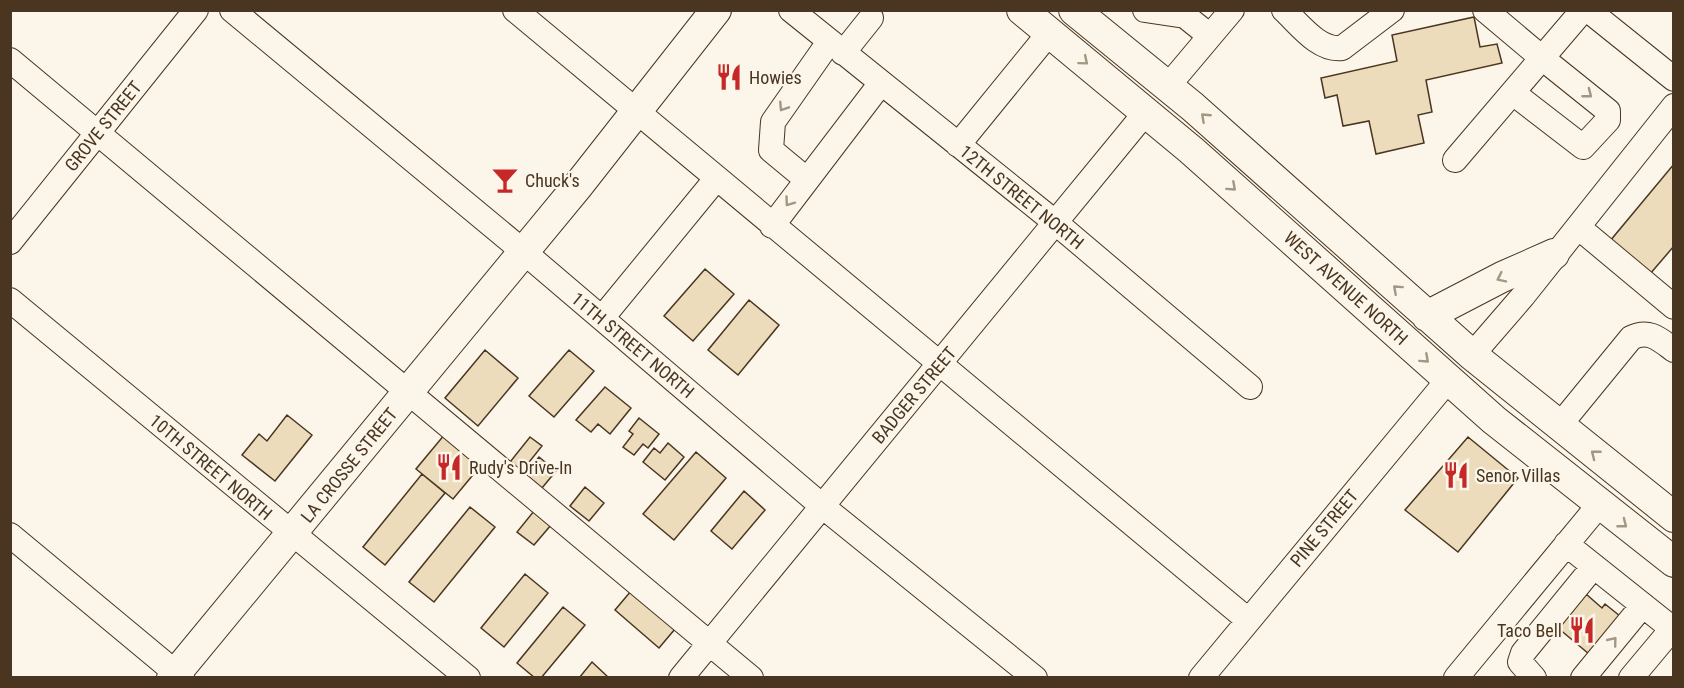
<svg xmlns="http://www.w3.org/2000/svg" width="1684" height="688" viewBox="0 0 1684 688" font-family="'Roboto Condensed',sans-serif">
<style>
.building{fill:#ecdcbc;stroke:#4a3520;stroke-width:1.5}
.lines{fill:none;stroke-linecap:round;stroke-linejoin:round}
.minor-casing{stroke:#4a3520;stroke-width:26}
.major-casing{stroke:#4a3520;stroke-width:32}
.minor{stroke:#fbf6e9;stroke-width:24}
.major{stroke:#fbf6e9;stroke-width:30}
.oneway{stroke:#a29684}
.labels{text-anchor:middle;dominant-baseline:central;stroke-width:4.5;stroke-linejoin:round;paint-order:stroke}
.poi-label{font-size:18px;fill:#4a3520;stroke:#fbf6e9;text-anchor:start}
.street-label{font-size:18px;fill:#4a3520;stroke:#fbf6e9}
</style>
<rect width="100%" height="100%" fill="#fbf6e9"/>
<path class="building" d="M 1474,17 L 1480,47 L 1497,44 L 1502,63 L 1426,80 L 1432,112 L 1418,115 L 1424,143 L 1376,154 L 1369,121 L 1343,126 L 1337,95 L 1325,98 L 1321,78 L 1397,61 L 1392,35 Z
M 1674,164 L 1674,246 L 1650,274 L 1610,241 Z
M 705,269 L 734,294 L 693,341 L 664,316 Z
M 749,300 L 779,325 L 738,375 L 708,350 Z
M 485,350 L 518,378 L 478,426 L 445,398 Z
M 569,350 L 594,371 L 554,417 L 529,396 Z
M 605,387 L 631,408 L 610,434 L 598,424 L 591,432 L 576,420 Z
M 287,415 L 312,435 L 275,481 L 242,455 L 259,434 L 267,441 Z
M 639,418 L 659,434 L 648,448 L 643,444 L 634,455 L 623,447 L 633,434 L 629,431 Z
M 445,434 L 482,464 L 453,499 L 416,469 Z
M 530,437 L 542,446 L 522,471 L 510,462 Z
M 1468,437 L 1518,478 L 1458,552 L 1405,510 Z
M 668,443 L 684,457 L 665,480 L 643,462 L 654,448 L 660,453 Z
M 696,452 L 726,478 L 674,540 L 643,514 Z
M 539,457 L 556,471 L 542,488 L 525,474 Z
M 422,474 L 445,493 L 385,565 L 363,547 Z
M 585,487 L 604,503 L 589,521 L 570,506 Z
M 744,491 L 765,510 L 732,549 L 711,531 Z
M 470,507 L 495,527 L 434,602 L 409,582 Z
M 534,511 L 551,525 L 534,545 L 517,532 Z
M 525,574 L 548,593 L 504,647 L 481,628 Z
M 631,591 L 675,629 L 659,648 L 615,610 Z
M 1586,594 L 1602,608 L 1605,604 L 1620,616 L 1589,654 L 1558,628 Z
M 563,607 L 585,625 L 541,678 L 535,678 L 517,663 Z
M 592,662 L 609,678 L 579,678 Z"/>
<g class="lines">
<defs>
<path id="minor" d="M 232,10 L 524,252 L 822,506 L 1035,678
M 515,10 L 1248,620
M 791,10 L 1056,223 L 1250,387
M 1145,10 L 1185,16 L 1210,36
M 1284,10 C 1300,25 1319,51 1342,48 L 1392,10
M 1485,10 L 1542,58 L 1583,10
M 1588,10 L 1674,79
M 843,53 L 871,18
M 10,60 L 751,678
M 1168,86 L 1232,10
M 958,145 L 1050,32
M 1455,160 L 1542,58 L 1608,111 L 1608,120 L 1583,147 L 1513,93
M 806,179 L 771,150 L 773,122 L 829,42
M 772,226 L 881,83
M 1578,227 L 1674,307
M 10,242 L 196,10
M 10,300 L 468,678
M 602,318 L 716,179
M 1472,355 L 1523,296 L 1674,106
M 1559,426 L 1631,338 C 1649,329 1659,339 1674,350
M 10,535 L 182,678
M 1566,544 L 1674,630
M 681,678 L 1146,112
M 1201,678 L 1448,380
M 1456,678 L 1599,505
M 1534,678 L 1520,662 L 1523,653 L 1594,566
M 1583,678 L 1643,605
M 1631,678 L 1672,629"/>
<path id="major" d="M 1022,10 L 1191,150 L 1494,420 L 1674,562
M 1074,10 L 1193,107 L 1472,355 L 1674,517
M 1427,316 L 1502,277 L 1554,254
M 172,678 L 577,187 L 716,10"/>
</defs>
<use href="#minor" class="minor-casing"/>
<use href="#major" class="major-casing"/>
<use href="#minor" class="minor"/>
<use href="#major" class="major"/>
</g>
<defs><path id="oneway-chevron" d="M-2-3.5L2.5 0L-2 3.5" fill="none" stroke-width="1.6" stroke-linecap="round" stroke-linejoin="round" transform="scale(1.5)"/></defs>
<g class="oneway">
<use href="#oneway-chevron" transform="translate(1084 61) rotate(40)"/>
<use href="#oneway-chevron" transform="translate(1588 94) rotate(38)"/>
<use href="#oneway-chevron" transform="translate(783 107) rotate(123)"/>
<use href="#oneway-chevron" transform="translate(1205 117) rotate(-137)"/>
<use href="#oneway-chevron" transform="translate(1232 187) rotate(42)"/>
<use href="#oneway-chevron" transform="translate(789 202) rotate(126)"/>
<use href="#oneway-chevron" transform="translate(1501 278) rotate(154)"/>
<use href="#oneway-chevron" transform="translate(1397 289) rotate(-138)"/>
<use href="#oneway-chevron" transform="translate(1425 359) rotate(42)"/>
<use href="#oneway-chevron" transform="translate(1595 454) rotate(-142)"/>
<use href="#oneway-chevron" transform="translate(1623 524) rotate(38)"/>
<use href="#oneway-chevron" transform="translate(1613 641) rotate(-51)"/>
</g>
<defs>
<symbol id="restaurant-bare" viewBox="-9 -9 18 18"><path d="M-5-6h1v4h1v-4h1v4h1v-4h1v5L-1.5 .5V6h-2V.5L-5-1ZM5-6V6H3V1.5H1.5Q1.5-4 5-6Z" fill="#c62828" stroke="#fbf6e9" stroke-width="2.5" paint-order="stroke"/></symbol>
<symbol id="bar-bare" viewBox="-9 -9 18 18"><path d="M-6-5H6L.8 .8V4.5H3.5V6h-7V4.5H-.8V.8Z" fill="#c62828" stroke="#fbf6e9" stroke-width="2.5" paint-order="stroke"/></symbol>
</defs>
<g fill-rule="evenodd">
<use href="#restaurant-bare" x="710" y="58" width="38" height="38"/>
<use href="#bar-bare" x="486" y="161" width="38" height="38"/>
<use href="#restaurant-bare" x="430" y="448" width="38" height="38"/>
<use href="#restaurant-bare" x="1437" y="456" width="38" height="38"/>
<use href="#restaurant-bare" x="1563" y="611" width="38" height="38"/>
</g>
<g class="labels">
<g class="poi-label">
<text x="749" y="77">Howies</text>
<text x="525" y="180">Chuck's</text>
<text x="469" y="467">Rudy's Drive-In</text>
<text x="1476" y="475">Senor Villas</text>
<text x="1562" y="630" text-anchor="end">Taco Bell</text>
</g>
<g class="street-label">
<text transform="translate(103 126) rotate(-51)">GROVE STREET</text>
<text transform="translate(1022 197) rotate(39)">12TH STREET NORTH</text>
<text transform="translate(1346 288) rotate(42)">WEST AVENUE NORTH</text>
<text transform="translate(633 345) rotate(40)">11TH STREET NORTH</text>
<text transform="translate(914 395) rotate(-50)">BADGER STREET</text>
<text transform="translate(349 465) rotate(-51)">LA CROSSE STREET</text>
<text transform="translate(211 467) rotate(40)">10TH STREET NORTH</text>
<text transform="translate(1324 528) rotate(-50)">PINE STREET</text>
</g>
</g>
<rect width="1684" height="688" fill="none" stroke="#4a3520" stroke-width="24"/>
</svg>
